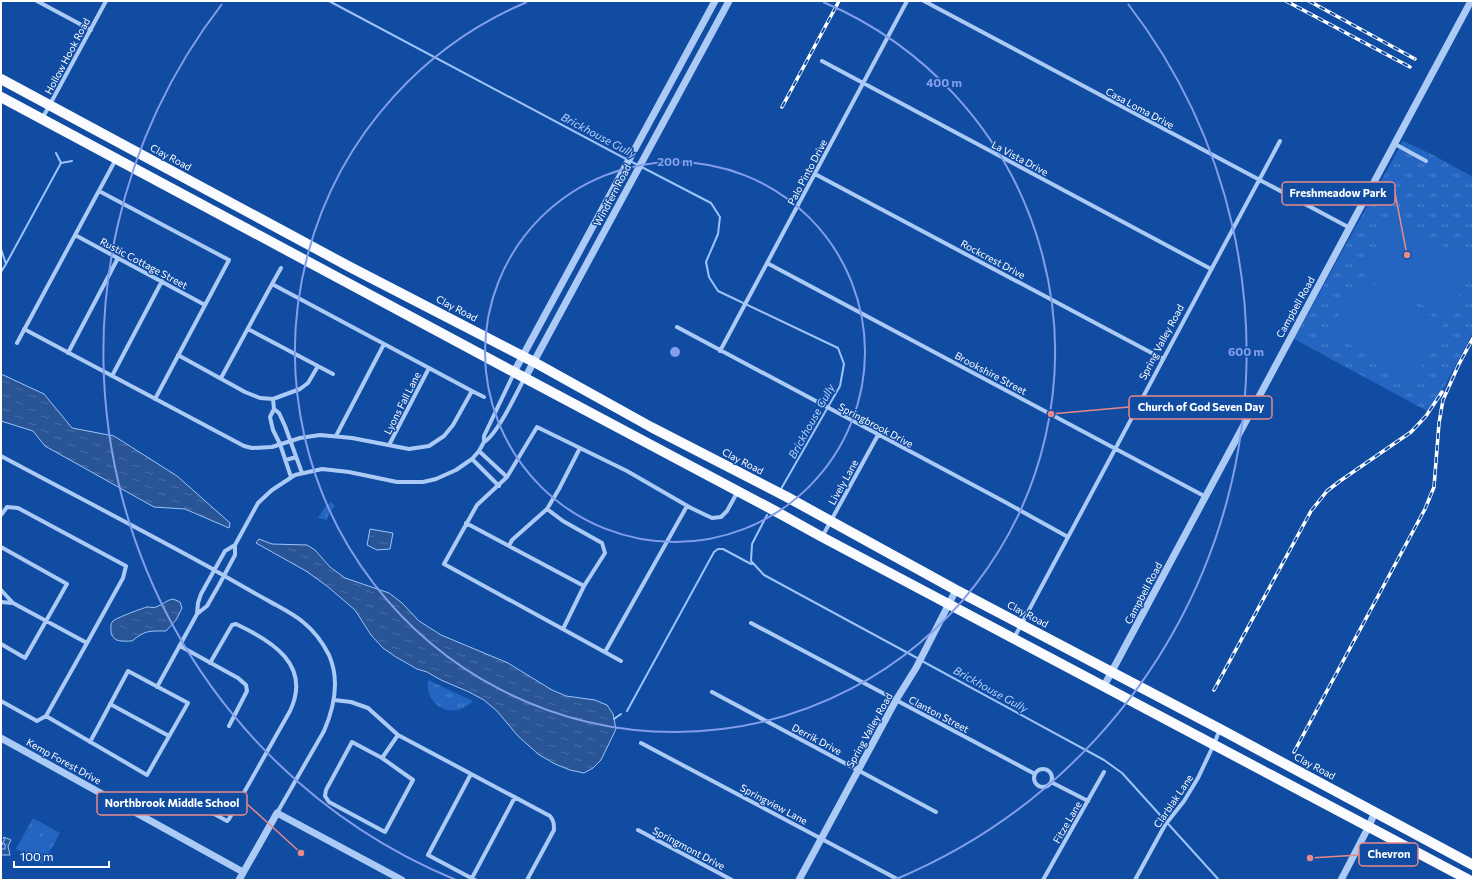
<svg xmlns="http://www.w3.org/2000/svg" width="1474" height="881" viewBox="0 0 1474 881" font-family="Commissioner,sans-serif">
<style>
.grass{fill:url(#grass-tufts)}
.pitch{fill:#2365c1}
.water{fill:url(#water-ripples);stroke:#9dc4f9}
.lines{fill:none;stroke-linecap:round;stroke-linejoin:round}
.stream{stroke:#9dc4f9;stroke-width:2}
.minor{stroke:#abcaf6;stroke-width:4}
.tertiary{stroke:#abcaf6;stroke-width:7}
.primary{stroke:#f9fbff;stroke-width:10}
.rail-casing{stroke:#fff;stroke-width:3.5}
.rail{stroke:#114ca3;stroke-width:2;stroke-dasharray:6;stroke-linecap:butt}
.ring{fill:none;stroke:#839eea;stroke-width:2}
.labels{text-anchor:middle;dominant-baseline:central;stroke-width:3;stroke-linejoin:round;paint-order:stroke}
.street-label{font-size:10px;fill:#fff;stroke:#114ca3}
.water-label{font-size:11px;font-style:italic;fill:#b8d5fc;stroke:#114ca3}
.centre{fill:#839eea;stroke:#114ca3;stroke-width:2}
.ring-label{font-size:12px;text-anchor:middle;font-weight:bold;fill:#839eea;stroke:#114ca3;stroke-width:3;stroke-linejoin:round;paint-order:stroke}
.leader{fill:none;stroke:#e88989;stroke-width:1.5}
.callout-dot{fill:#e88989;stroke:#114ca3;stroke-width:1.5}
.callout{fill:#114ca3;stroke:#e88989;stroke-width:1.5}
.callout-label{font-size:11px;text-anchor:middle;font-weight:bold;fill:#fff}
</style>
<defs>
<pattern id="grass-tufts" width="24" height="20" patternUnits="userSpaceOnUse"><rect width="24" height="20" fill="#2365c1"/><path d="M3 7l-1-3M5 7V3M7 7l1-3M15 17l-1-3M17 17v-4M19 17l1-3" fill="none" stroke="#4f84cd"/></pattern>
<pattern id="water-ripples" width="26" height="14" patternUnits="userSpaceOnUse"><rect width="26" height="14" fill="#295496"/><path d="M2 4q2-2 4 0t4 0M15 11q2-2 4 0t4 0" fill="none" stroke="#496ea6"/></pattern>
</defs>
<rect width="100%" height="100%" fill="#114ca3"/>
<path class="grass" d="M 1403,141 L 1433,155 L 1473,177 L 1473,332 L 1439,397 L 1429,412 L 1294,339 Z
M 331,502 L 335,506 L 329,513 L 327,520 L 318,518 L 325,507 Z
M 428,680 L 473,701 C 454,721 424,707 428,680 Z
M 33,818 L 60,833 L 43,864 L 16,849 Z"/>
<path class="pitch" d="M 1391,218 L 1473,262 L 1473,269 L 1447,318 L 1362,273 Z
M 1360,277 L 1444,323 L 1414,380 L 1329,333 Z
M 32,825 L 42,830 L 31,850 L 21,845 Z
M 45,832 L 54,837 L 43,857 L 34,852 Z"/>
<path class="water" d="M 1,374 L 44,394 L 72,428 L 114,436 L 177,476 L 230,523 L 229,528 L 185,509 L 154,507 L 45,446 L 33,431 L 1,421 Z
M 370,529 L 393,533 L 390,549 L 377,550 L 367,545 Z
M 259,539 L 272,544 L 307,545 L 315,550 L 330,567 L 345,578 L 389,593 L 402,603 L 419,621 L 441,635 L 508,663 L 552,690 L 566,696 L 595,700 L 607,705 L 613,714 L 616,729 L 601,760 L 593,768 L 584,773 L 570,770 L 555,764 L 538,754 L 518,736 L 497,711 L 484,700 L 469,692 L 441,680 L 427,672 L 417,669 L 396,657 L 383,648 L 371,635 L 355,610 L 327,586 L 306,571 L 256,543 Z
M 173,599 L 180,602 L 182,608 L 176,620 L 166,631 C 148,631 146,630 132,641 C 123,641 114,643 111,633 C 111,629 110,624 113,621 C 116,618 143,608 147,607 C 151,607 153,608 156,607 C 163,605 166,600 173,599 Z
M 4,837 L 11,840 L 8,846 L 10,855 L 1,855 L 1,849 L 5,849 L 5,844 L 2,844 L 5,839 L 3,838 Z"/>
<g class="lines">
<path class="stream" d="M 329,1 L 626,159
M 56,153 L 61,163
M 630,161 L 711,203 L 720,217 L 718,234 L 706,262 L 709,277 L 718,291 L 838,348 L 844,364 L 840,386 L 781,489
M 6,264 L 61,163 L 72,161
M 1,272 L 6,264 L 1,249
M 767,515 L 752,544 L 751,561 L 764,575 L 919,659
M 922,661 L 1104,760 L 1122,773 L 1219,880
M 627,711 L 714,552 L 718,549 L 723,549 L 751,564 L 754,564
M 614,719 L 621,714"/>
<path class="minor" d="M 37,1 L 91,30
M 924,1 L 1350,228
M 822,61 L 1211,269
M 42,119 L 106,1
M 1395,144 L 1426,161
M 815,174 L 1163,359
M 99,191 L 229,260 L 155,399
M 75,235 L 205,305
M 767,263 L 1206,497
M 281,268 L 272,284 L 472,391
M 677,327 L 1005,502 L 1068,537
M 24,329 L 244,446 L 252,448 L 272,447 L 300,438 L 320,435 L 352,438 L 409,449 L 429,446 L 444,436 L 453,425 L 472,391 L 484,397
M 248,329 L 333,374
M 17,343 L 116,159
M 720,351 L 907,1
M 68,353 L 118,258
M 178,355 L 245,392 L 260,398 L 273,399 L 300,389 L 308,383 L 318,366
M 112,376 L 162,281
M 221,378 L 272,284
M 273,399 L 274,409 L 270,417 L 273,430 L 280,444 L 291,477
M 274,409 L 279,413 L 285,426 L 302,473
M 336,436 L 384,344
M 484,442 C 497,435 516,394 524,379
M 389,445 L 429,368
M 479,451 L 507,477
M 1,456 C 70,493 140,529 209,567 C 228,578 247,589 267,600 C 279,607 292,613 303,622 C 313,630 323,643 329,655 C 340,680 334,708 324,731 L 277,813
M 472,459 L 499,486
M 286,460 L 296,457
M 547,509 L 563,521 L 602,543 L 605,553 L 584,586 L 563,629
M 1,515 L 7,507 L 18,508 L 126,566 L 123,578 L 87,643
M 466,523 L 584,586
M 822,537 L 878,435
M 509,546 L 512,540 L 547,509 L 559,489 L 580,448
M 1,547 L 67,584 L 25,658 L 1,644
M 1,590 L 13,603 L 1,602
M 197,614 L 198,603 L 201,594 L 225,551 L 235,545
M 751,623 L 1035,774
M 1014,638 L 1280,141
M 180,646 L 238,678 L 246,685 L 247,691 L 229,726
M 605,652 L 687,506
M 621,661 L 444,564 L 477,505 L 507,477 L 537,427 L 627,471 L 691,508 L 712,518 L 721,517 L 727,511 L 738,491
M 157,687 L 197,614 L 207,606 L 219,585 L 235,555 L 235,545 L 258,503 L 272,490 L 295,475 L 322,469 L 349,472 L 397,482 L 423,482 L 436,479 L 456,470 L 472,459 L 479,451 L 484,442 L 484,436 L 514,373
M 712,692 L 936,812
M 334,700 L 351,702 L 368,708 L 398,735 L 550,816 C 554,821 554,824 554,830 L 527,880
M 1,701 L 37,721 L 46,716 L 87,643 L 13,603
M 110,704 L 169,736
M 46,716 L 147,775 L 188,703 L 128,671 L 90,742
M 641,743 L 899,880
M 382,758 L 352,742 L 326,790 L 325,796 L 329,802 L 385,832 L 413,780 L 382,758 L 398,735
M1034 778a9 9 0 1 1 18 0a9 9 0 1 1-18 0Z
M 471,774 L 428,855 L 475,880
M 1051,782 L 1088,801
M 189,800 L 227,821 L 229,819 L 290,711 C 312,665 272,641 236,624 L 232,625 L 210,663
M 638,830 L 732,880
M 472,878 L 515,797
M 1043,880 L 1104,772
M 1135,880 L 1165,825 L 1184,801 L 1198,778 L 1214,744 L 1220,729"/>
<path class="tertiary" d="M 514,372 L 715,1
M 525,378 L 729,1
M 1104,686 L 1471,1
M 1,738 L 243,872
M 239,880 L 277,813 L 402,880
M 799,880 L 896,700 L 916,668 L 956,590
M 1341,880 L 1369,826 L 1375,812"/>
<path class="primary" d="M 1,79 L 350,267 L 534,362 L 651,427 L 787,497 L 956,590 L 1220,729 L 1473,865
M 1,97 L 525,378 L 777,512 L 822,537 L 1469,880"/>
<defs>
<path id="rail" d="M 1286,1 L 1410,67
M 1309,1 L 1415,59
M 782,107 L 839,1
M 1214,690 L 1311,511 L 1327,491 L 1340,481 L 1411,432 L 1426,416 L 1442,392
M 1294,752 L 1425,509 L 1434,487 L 1439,423 L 1443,400 L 1459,364 L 1473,338"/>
</defs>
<use href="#rail" class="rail-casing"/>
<use href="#rail" class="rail"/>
</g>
<g class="ring">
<circle cx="675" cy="352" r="190"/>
<path d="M823 2A380 380 0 1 1 527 2"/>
<path d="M456 880A571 571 0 0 1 222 4M1128 4A571 571 0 0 1 894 880"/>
</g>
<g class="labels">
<g class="street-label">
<text transform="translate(67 56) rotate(-62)">Hollow Hook Road</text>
<text transform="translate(1140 108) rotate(28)">Casa Loma Drive</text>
<text transform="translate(171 157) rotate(28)">Clay Road</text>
<text transform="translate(1020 158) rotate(28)">La Vista Drive</text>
<text transform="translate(807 172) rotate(-62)">Palo Pinto Drive</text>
<text transform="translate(612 195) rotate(-62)">Windfern Road</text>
<text transform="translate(993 259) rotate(28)">Rockcrest Drive</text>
<text transform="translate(144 263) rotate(28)">Rustic Cottage Street</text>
<text transform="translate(1295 307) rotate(-61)">Campbell Road</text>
<text transform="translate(457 308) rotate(27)">Clay Road</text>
<text transform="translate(1161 342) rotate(-62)">Spring Valley Road</text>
<text transform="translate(991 373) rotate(28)">Brookshire Street</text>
<text transform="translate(402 403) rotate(-63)">Lyons Fall Lane</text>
<text transform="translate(876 425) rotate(28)">Springbrook Drive</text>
<text transform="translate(743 461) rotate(27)">Clay Road</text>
<text transform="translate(843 482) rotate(-61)">Lively Lane</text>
<text transform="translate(1143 593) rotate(-62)">Campbell Road</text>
<text transform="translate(1028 614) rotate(28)">Clay Road</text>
<text transform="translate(939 714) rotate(28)">Clanton Street</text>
<text transform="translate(869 730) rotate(-61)">Spring Valley Road</text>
<text transform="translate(817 739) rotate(28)">Derrik Drive</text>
<text transform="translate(64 761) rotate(29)">Kemp Forest Drive</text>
<text transform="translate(1315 766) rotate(28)">Clay Road</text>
<text transform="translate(1173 801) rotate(-56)">Clarblak Lane</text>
<text transform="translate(774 804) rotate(28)">Springview Lane</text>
<text transform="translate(1067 822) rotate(-60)">Fitze Lane</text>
<text transform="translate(689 848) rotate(28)">Springmont Drive</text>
</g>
<g class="water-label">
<text transform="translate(599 135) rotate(28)">Brickhouse Gully</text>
<text transform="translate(811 421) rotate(-61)">Brickhouse Gully</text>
<text transform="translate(991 689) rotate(29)">Brickhouse Gully</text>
</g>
</g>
<circle cx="675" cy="352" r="6" class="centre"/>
<g class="ring-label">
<text x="944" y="87">400 m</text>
<text x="675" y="166">200 m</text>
<text x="1246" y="356">600 m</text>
</g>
<path class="leader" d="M1407 255L1395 193M1051 414L1129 407M301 853L247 804M1310 858L1359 855"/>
<g class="callout-dot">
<circle cx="1407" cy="255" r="4"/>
<circle cx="1051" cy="414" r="4"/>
<circle cx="301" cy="853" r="4"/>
<circle cx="1310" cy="858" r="4"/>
</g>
<g class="callout">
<rect x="1282" y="182" width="113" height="23" rx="4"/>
<rect x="1129" y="396" width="143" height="23" rx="4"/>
<rect x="97" y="792" width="150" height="23" rx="4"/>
<rect x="1359" y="843" width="59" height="23" rx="4"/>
</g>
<g class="callout-label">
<text x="1338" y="197">Freshmeadow Park</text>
<text x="1201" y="411">Church of God Seven Day</text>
<text x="172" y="807">Northbrook Middle School</text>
<text x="1389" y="858">Chevron</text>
</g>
<rect width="1474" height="881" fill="none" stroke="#ffffff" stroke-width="4"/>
<path d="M14 861v6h95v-6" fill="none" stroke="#ffffff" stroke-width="2"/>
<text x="20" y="861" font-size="12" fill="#ffffff" stroke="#114ca3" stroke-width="3" paint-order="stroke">100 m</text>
</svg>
